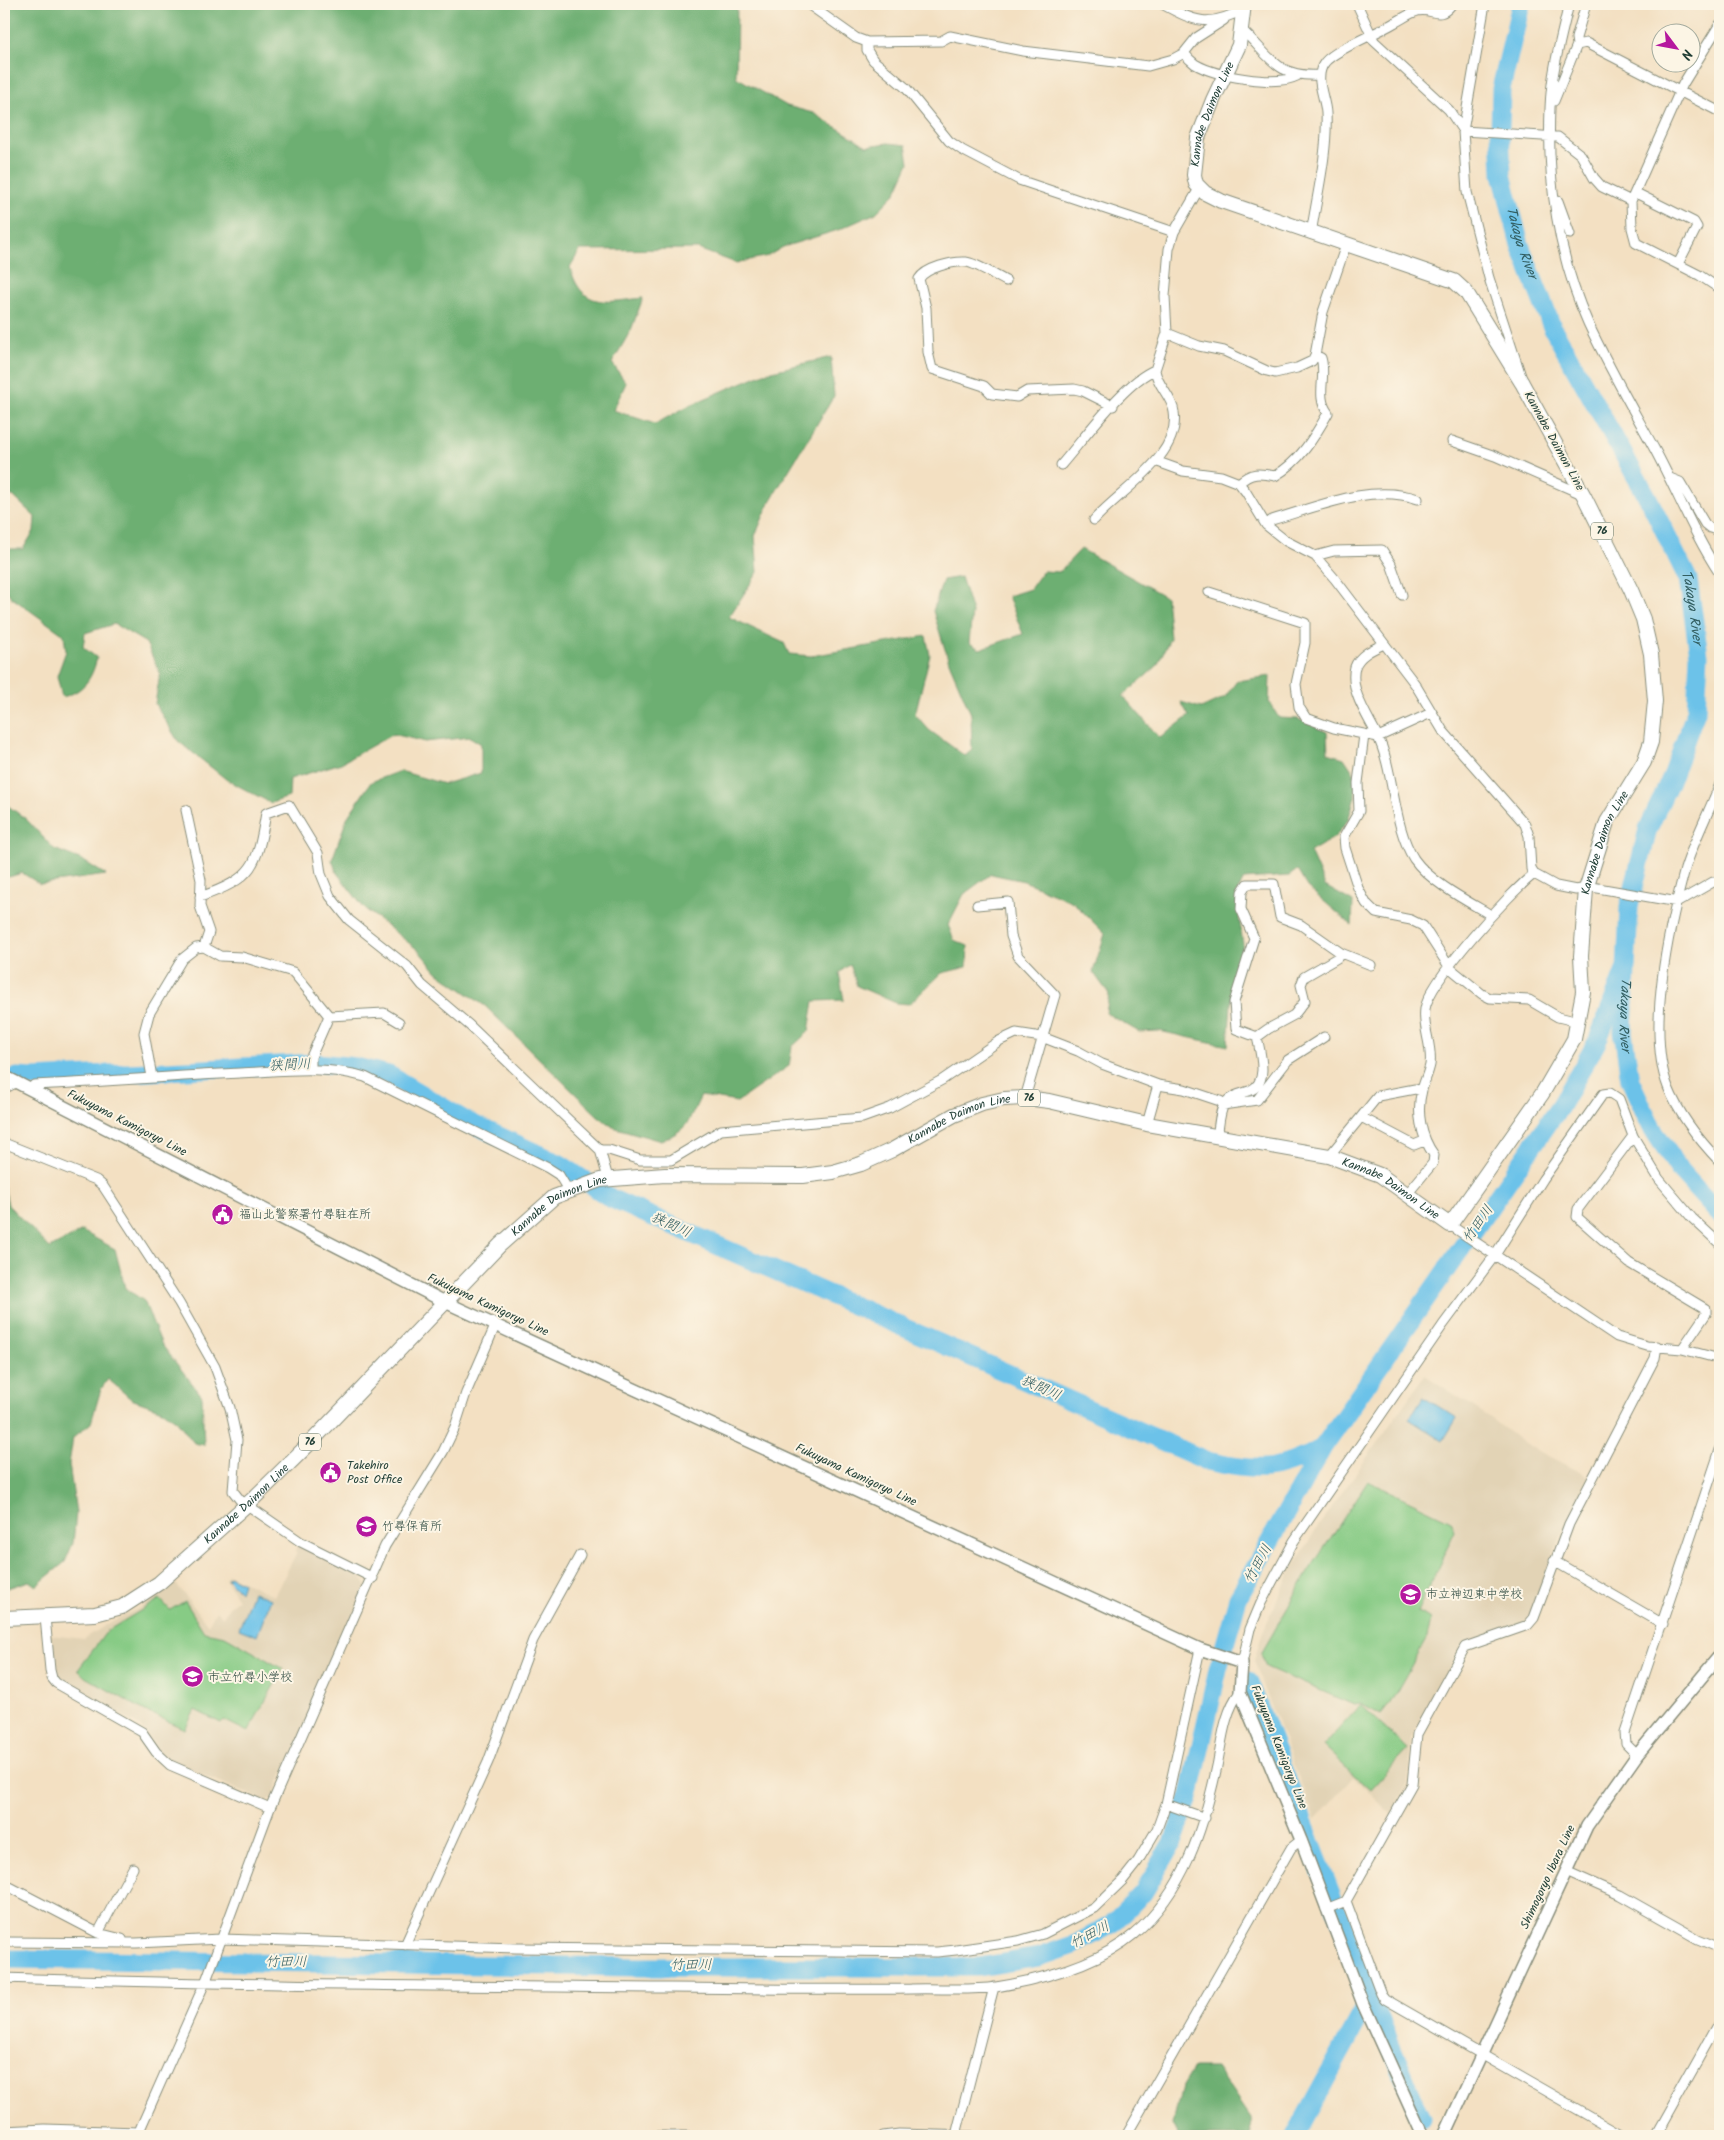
<svg xmlns="http://www.w3.org/2000/svg" width="1724" height="2140" viewBox="0 0 1724 2140" font-family="Kalam,'Klee One',sans-serif">
<style>
.built{fill:#e2d3b5}
.green{fill:#87cb85;stroke:#53845c}
.forest{fill:#6daf72;stroke:#467653}
.water{fill:#6cc2e9;stroke:#46808e}
.lines{fill:none;stroke-linecap:round;stroke-linejoin:round}
.river{stroke:#6cc2e9;stroke-width:19}
.street-casing{stroke:#898e7b;stroke-width:11}
.secondary-casing{stroke:#898e7b;stroke-width:14}
.primary-casing{stroke:#898e7b;stroke-width:16}
.street{stroke:#fff;stroke-width:9}
.secondary{stroke:#fff;stroke-width:11}
.primary{stroke:#fff;stroke-width:14}
.labels{text-anchor:middle;dominant-baseline:central;stroke-width:4;stroke-linejoin:round;paint-order:stroke}
.shield{fill:#fcf5e5;stroke:#617469;stroke-width:1}
.shield-label{font-size:11px;font-weight:bold;fill:#1f3d34}
.street-label{font-size:12px;fill:#1f3d34;stroke:#fcf5e5}
.poi-label{font-size:12px;fill:#1f3d34;stroke:#fcf5e5;text-anchor:start}
.water-label{font-size:14px;font-style:italic;fill:#325e61;stroke:#fcf5e5}
</style>
<rect width="100%" height="100%" fill="#fcf5e5"/>
<filter id="ink" filterUnits="userSpaceOnUse"><feTurbulence type="fractalNoise" baseFrequency=".02" numOctaves="2"/><feDisplacementMap in="SourceGraphic" scale="10" xChannelSelector="R" yChannelSelector="G"/><feConvolveMatrix kernelMatrix="1 2 1 2 8 2 1 2 1" color-interpolation-filters="sRGB"/></filter>
<filter id="wash" filterUnits="userSpaceOnUse"><feTurbulence type="fractalNoise" baseFrequency=".0096" numOctaves="4" result="noise"/><feDisplacementMap in="SourceGraphic" scale="20" xChannelSelector="R" yChannelSelector="G"/><feGaussianBlur stdDeviation="1.12" result="paint"/><feColorMatrix in="noise" values="0 0 0 0 0 0 0 0 0 0 0 0 0 0 0 0 0 1.4 0 .05"/><feComposite in="paint" operator="in"/></filter>
<g filter="url(#wash)">
<rect width="100%" height="100%" fill="#f3e0c2"/>
<path class="built" d="M 1425,1375 L 1492,1419 L 1523,1443 L 1589,1477 L 1549,1563 L 1533,1614 L 1527,1623 L 1462,1645 L 1411,1738 L 1408,1783 L 1391,1814 L 1353,1777 L 1315,1820 L 1254,1661 L 1263,1631 L 1289,1575 L 1315,1531 Z
M 296,1543 L 361,1576 L 367,1587 L 272,1798 L 266,1801 L 171,1762 L 161,1753 L 140,1726 L 62,1683 L 54,1671 L 50,1635 L 84,1639 L 111,1622 L 145,1605 L 174,1581 L 208,1625 L 216,1611 L 223,1617 L 230,1606 L 238,1599 L 225,1579 L 228,1574 L 274,1596 L 296,1554 Z"/>
<path class="green" d="M 1368,1481 L 1451,1521 L 1455,1531 L 1417,1612 L 1431,1619 L 1427,1638 L 1389,1705 L 1381,1715 L 1361,1704 L 1354,1705 L 1275,1671 L 1266,1667 L 1261,1654 L 1307,1574 Z
M 160,1599 L 170,1610 L 185,1601 L 204,1632 L 225,1636 L 283,1669 L 248,1732 L 224,1720 L 221,1723 L 195,1710 L 185,1729 L 149,1713 L 85,1677 L 78,1670 L 107,1631 Z
M 1361,1705 L 1408,1749 L 1370,1790 L 1323,1746 Z"/>
<path class="forest" d="M 4,4 L 737,4 L 736,77 L 787,106 L 813,113 L 867,146 L 888,143 L 906,145 L 909,163 L 895,194 L 876,213 L 838,230 L 783,247 L 768,256 L 736,263 L 698,249 L 580,250 L 570,267 C 582,310 606,302 643,298 L 631,330 L 612,363 L 626,383 L 613,410 L 655,424 L 690,405 L 764,373 L 831,357 L 834,396 L 769,503 L 755,536 L 758,572 L 729,617 L 784,643 L 789,654 L 811,656 L 926,636 L 930,655 L 915,714 L 929,730 L 965,756 L 972,750 L 971,714 L 949,662 L 933,611 L 943,580 L 961,577 L 972,612 L 969,643 L 980,649 L 1023,634 L 1008,596 L 1030,589 L 1043,571 L 1059,572 L 1081,549 L 1166,597 L 1170,638 L 1157,666 L 1123,696 L 1160,738 L 1189,716 L 1181,702 L 1201,708 L 1225,697 L 1237,681 L 1270,676 L 1269,702 L 1279,718 L 1298,719 L 1327,732 L 1328,753 L 1344,758 L 1356,776 L 1355,797 L 1348,820 L 1335,837 L 1310,852 L 1325,886 L 1353,902 L 1352,925 L 1307,887 L 1297,870 L 1289,876 L 1244,879 L 1236,895 L 1243,944 L 1232,990 L 1228,1046 L 1159,1031 L 1139,1032 L 1106,1013 L 1109,994 L 1093,972 L 1105,934 L 1073,902 L 1024,881 L 991,874 L 964,894 L 948,925 L 954,940 L 968,946 L 967,967 L 942,973 L 909,1004 L 896,1003 L 857,986 L 850,964 L 839,973 L 844,1000 L 814,1001 L 809,1031 L 792,1047 L 789,1066 L 737,1102 L 701,1096 C 687,1123 691,1127 661,1141 L 613,1127 L 597,1115 L 485,1006 L 437,972 L 418,950 L 364,908 L 337,873 L 332,860 L 347,818 L 371,782 L 400,771 L 444,784 L 481,773 L 481,744 L 470,737 L 425,742 L 393,734 L 341,763 L 290,779 L 289,797 L 271,803 L 227,780 L 178,741 L 155,704 L 160,673 L 146,643 L 114,624 L 85,633 L 83,647 L 97,658 C 92,678 84,692 62,697 L 57,676 L 66,651 L 64,635 L 11,597 L 4,587 L 4,549 L 23,549 L 34,531 L 35,517 L 13,496 L 4,495 Z
M 4,803 L 26,819 L 54,849 L 82,860 L 106,875 L 40,884 L 22,873 L 9,877 L 4,875 Z
M 4,1187 L 8,1205 L 50,1248 L 82,1231 L 115,1249 L 125,1288 L 144,1301 L 162,1345 L 202,1396 L 204,1445 L 194,1443 L 177,1421 L 162,1410 L 131,1399 L 108,1379 L 101,1389 L 91,1423 L 73,1438 L 69,1464 L 76,1513 L 73,1543 L 65,1562 L 36,1586 L 29,1581 L 4,1589 Z
M 1193,2068 L 1216,2068 L 1250,2118 L 1251,2136 L 1179,2136 L 1173,2124 L 1182,2086 Z"/>
<path class="water" d="M 1423,1397 L 1457,1418 L 1443,1441 L 1409,1419 Z
M 229,1576 L 243,1583 L 240,1592 L 227,1579 Z
M 253,1592 L 271,1599 L 257,1636 L 239,1629 Z"/>
<g class="lines">
<g class="river">
<path id="s1" d="M 1521,4 L 1501,89 L 1500,132 L 1502,174 L 1520,245 L 1552,327 L 1648,498 L 1688,579 L 1699,655 L 1696,711 L 1673,774 L 1648,829 L 1629,907 L 1623,1032 L 1630,1080 L 1651,1126 L 1680,1171 L 1720,1215"/>
<path d="M 4,1081 L 17,1077 L 34,1078 L 317,1063 L 356,1067 L 389,1075 L 466,1121 L 560,1164 L 612,1199 L 1207,1461 C 1258,1472 1276,1473 1322,1448"/>
<path d="M 1249,1682 L 1371,1997 L 1421,2118"/>
<path d="M 4,1959 L 640,1967 L 979,1967 L 1039,1957 L 1076,1944 L 1112,1924 L 1143,1893 L 1173,1843 L 1190,1794 L 1218,1669 L 1238,1598 L 1323,1447 L 1561,1105 L 1597,1042 L 1626,968"/>
<path d="M 1295,2136 L 1371,1997"/>
</g>
</g>
</g>
<g filter="url(#ink)">
<g class="lines">
<defs>
<path id="street" d="M 808,4 L 856,38 L 867,42 L 867,50 L 873,60 L 906,88 L 949,141 L 962,150 L 1019,180 L 1174,232
M 1162,4 C 1195,22 1209,28 1244,9
M 1357,4 L 1374,41 L 1449,110 L 1463,131 L 1558,137 L 1581,155 L 1594,178 L 1602,187 L 1631,201 L 1632,228 L 1636,243 L 1699,275 L 1720,289
M 1485,4 L 1463,131 L 1467,192 L 1489,278 L 1521,376
M 1569,4 C 1561,37 1551,74 1550,108 C 1547,180 1558,256 1588,323 C 1608,366 1632,408 1655,450 C 1677,491 1694,535 1720,574
M 1241,29 C 1270,55 1275,78 1320,75
M 867,42 L 941,41 L 950,36 L 1023,51 L 1148,66 L 1173,59 L 1184,53 L 1196,38 L 1224,20
M 1577,45 L 1576,38 L 1586,4
M 1184,53 C 1187,57 1191,61 1195,64 C 1215,76 1276,87 1297,76
M 1554,101 L 1577,45 L 1586,43 L 1720,112
M 1636,193 L 1694,222 L 1697,227 L 1678,264
M 1558,201 L 1570,234
M 1631,201 L 1683,84 L 1720,24
M 1311,234 C 1317,195 1328,152 1326,113 C 1325,96 1313,77 1325,62 C 1336,49 1378,33 1394,23 C 1402,19 1410,13 1418,11 C 1433,7 1438,22 1452,4
M 1006,281 C 996,276 976,263 966,262 C 953,261 925,268 919,279 L 926,308 L 928,352 L 932,369 L 984,386 L 992,394 L 1017,397 L 1027,391 L 1074,389 L 1083,391 L 1113,406
M 1167,333 L 1199,346 L 1224,351 L 1267,371 L 1275,373 L 1297,368 L 1312,361 L 1315,355 L 1323,312 L 1346,245
M 1452,441 L 1495,456 L 1584,495
M 1158,462 L 1183,471 L 1221,476 L 1239,483 L 1246,492 L 1266,525 L 1286,541 L 1315,556 L 1335,579 L 1415,684 L 1443,731 L 1525,824 L 1529,836 L 1531,869 L 1534,874 L 1556,886 L 1576,890 L 1592,887 L 1678,902 L 1713,882 L 1720,882
M 1061,465 C 1083,440 1125,381 1155,370
M 1670,478 L 1680,482 L 1705,524 L 1710,528 L 1720,531
M 1239,483 C 1251,472 1259,473 1275,476 C 1300,461 1314,438 1328,413 C 1315,397 1327,376 1321,358 L 1315,355
M 1094,520 C 1120,490 1181,457 1174,412 C 1172,396 1157,386 1155,370 L 1167,333 L 1165,296 L 1169,249 L 1174,232 L 1200,187
M 1266,525 L 1272,520 C 1317,507 1371,483 1418,499
M 1315,556 L 1334,551 L 1382,550 L 1391,564 L 1402,595
M 1209,592 L 1305,623 L 1305,643 L 1296,684 L 1299,707 L 1306,718 L 1334,728 L 1378,737 L 1431,713
M 1384,644 C 1373,649 1359,655 1355,667 C 1349,690 1367,715 1377,735 C 1395,771 1392,825 1414,859 C 1430,882 1467,901 1491,915
M 1364,735 L 1358,783 L 1359,811 L 1344,837 L 1345,848 L 1358,888 L 1366,903 L 1376,913 L 1411,920 L 1423,926 L 1450,968 L 1482,994 L 1490,998 L 1529,1000 L 1558,1017 L 1579,1022
M 1720,784 C 1709,812 1694,840 1685,869 C 1669,927 1646,1030 1668,1087 C 1679,1115 1700,1141 1720,1162
M 186,810 L 201,880 L 200,906 L 209,932 L 204,947
M 200,897 C 254,878 257,866 266,813 L 289,805 L 318,853 L 321,874 L 330,896 L 349,920 L 407,966 L 422,985 L 469,1025 L 600,1150 L 608,1178
M 977,905 L 1008,902 L 1011,936 L 1018,956 L 1055,995 L 1025,1098
M 329,1016 L 384,1013 L 399,1022
M 1257,1037 L 1236,1029 L 1234,1002 L 1254,938 L 1241,909 L 1242,892 L 1247,884 L 1274,884 L 1280,917 L 1301,925 L 1341,953 L 1371,965
M 152,1077 L 144,1033 L 149,1014 L 182,959 L 196,948 L 204,947 L 220,956 L 242,957 L 293,972 L 329,1016 L 311,1057 L 311,1070
M 4,1089 L 17,1082
M 30,1089 L 34,1085 C 103,1082 171,1076 240,1073 C 281,1071 325,1065 365,1077 L 548,1168 L 559,1175 L 568,1190
M 1361,1117 L 1378,1096 L 1415,1089 L 1421,1091
M 1147,1124 L 1158,1085
M 1633,1136 L 1578,1209 L 1577,1217 L 1629,1263 L 1706,1309 L 1706,1314 L 1682,1349
M 1217,1138 C 1219,1128 1219,1111 1225,1103 C 1231,1096 1240,1094 1249,1091 C 1270,1084 1260,1052 1257,1037 L 1268,1029 L 1294,1015 L 1305,1001 L 1301,985 L 1304,977 L 1337,958 L 1341,953
M 4,1143 L 96,1180 L 103,1186 L 179,1303 L 215,1367 L 230,1408 L 237,1440 L 233,1491 L 240,1500 L 301,1542 L 373,1578
M 600,1150 L 609,1150 L 640,1160 L 671,1160 L 721,1130 L 862,1118 L 890,1108 L 942,1080 L 999,1041 L 1016,1033 L 1042,1037 L 1078,1051 L 1102,1064 L 1158,1085 L 1184,1089 L 1220,1101 L 1223,1105 L 1257,1100 L 1288,1060 L 1324,1037
M 1329,1156 L 1361,1117 L 1414,1145 L 1424,1141
M 1408,1193 L 1433,1163 L 1434,1155 C 1421,1137 1416,1112 1422,1090 C 1424,1082 1428,1074 1430,1065 C 1433,1046 1422,1028 1425,1009 C 1429,981 1510,892 1534,874
M 1450,1225 L 1617,1337 L 1647,1346 L 1682,1349 L 1720,1359
M 1554,1561 L 1663,1624
M 45,1617 L 50,1670 L 52,1678 L 56,1683 L 142,1732 L 156,1752 L 170,1765 L 270,1808
M 1242,1663 L 1250,1629 L 1261,1603 L 1294,1541 L 1443,1325 L 1495,1255 L 1543,1179 L 1603,1094 L 1610,1093 L 1619,1099 L 1633,1136 L 1659,1179 L 1692,1218 L 1720,1244
M 1637,1755 L 1626,1744 L 1625,1733 L 1720,1450
M 1166,1804 L 1205,1818
M 1566,1871 L 1620,1895 L 1698,1939 L 1720,1948
M 4,1884 L 98,1933 L 133,1868
M 1346,1901 L 1381,1994 L 1385,1999 L 1624,2136
M 1326,1909 L 1346,1901 L 1412,1784 L 1417,1734 L 1465,1647 L 1528,1625 L 1534,1618 L 1569,1524 L 1655,1358 L 1657,1346
M 98,1933 L 122,1939
M 4,1942 L 136,1943 L 221,1939 L 516,1948 L 937,1952 L 956,1950 L 1018,1941 L 1043,1934 L 1094,1908 L 1123,1880 L 1138,1861 L 1157,1829 L 1166,1804 L 1200,1649
M 405,1945 L 488,1762 L 533,1640 L 580,1555
M 4,1978 C 226,1985 448,1986 670,1988 C 750,1989 831,1990 911,1989 C 939,1988 969,1991 996,1987 C 1043,1979 1097,1965 1134,1934 C 1184,1892 1204,1827 1217,1766 C 1222,1742 1224,1712 1240,1692
M 4,2131 L 45,2129 L 138,2132 L 155,2136
M 956,2135 L 994,1987
M 137,2136 L 207,1978 L 270,1808 L 385,1546 L 443,1452 L 455,1427 L 466,1393 L 496,1324
M 635,2136 L 688,2136
M 883,2136 L 899,2134 L 972,2136
M 1126,2136 L 1291,1848 L 1301,1840
M 1655,2136 L 1720,2020"/>
<path id="secondary" d="M 4,1076 L 445,1302 L 1200,1649 L 1242,1663 L 1240,1692 L 1301,1840 L 1363,2004 L 1423,2136
M 1444,2136 L 1587,1826 L 1637,1755 L 1720,1655"/>
<g id="primary">
<path id="s2" d="M 4,1618 L 95,1614 L 122,1607 L 159,1583 L 253,1499 L 312,1441 L 500,1245 L 554,1197 L 600,1180 L 665,1175 L 803,1176 L 833,1172 L 861,1164 L 892,1150 L 954,1115 L 982,1104 L 1004,1099 L 1025,1098 L 1049,1101 L 1147,1124 L 1329,1156 L 1380,1175 L 1450,1225 L 1542,1094 L 1574,1039 L 1583,992 L 1581,956 L 1586,889 L 1607,822 L 1644,762 L 1651,742 L 1655,701 L 1651,654 L 1643,619 L 1631,590 L 1584,496 L 1522,383 L 1466,292 L 1454,281 L 1221,201 L 1205,193 L 1196,184 L 1194,175 L 1198,138 L 1213,100 L 1239,45 L 1244,4"/>
</g>
</defs>
<use href="#street" class="street-casing"/>
<use href="#secondary" class="secondary-casing"/>
<use href="#primary" class="primary-casing"/>
<use href="#street" class="street"/>
<use href="#secondary" class="secondary"/>
<use href="#primary" class="primary"/>
</g>
</g>
<defs>
<symbol id="civic-disc" viewBox="-11 -11 22 22"><circle r="9.5" fill="#b5179e" stroke="#fcf5e5"/><path d="M-.6-6.5H3V-4.5H.6V-3L4-1V1h2V6H-6V1h2V-1L-.6-3ZM-1.2 2.5V6h2.4V2.5Z" fill="#fff"/></symbol>
<symbol id="school-disc" viewBox="-11 -11 22 22"><circle r="9.5" fill="#b5179e" stroke="#fcf5e5"/><path d="M0-5L7-2L0 1L-7-2ZM-4 1L0 2.5L4 1V4Q0 6-4 4Z" fill="#fff"/></symbol>
</defs>
<g fill-rule="evenodd">
<use href="#civic-disc" x="210" y="1202" width="25" height="25"/>
<use href="#civic-disc" x="318" y="1460" width="25" height="25"/>
<use href="#school-disc" x="354" y="1514" width="25" height="25"/>
<use href="#school-disc" x="1398" y="1582" width="25" height="25"/>
<use href="#school-disc" x="180" y="1664" width="25" height="25"/>
</g>
<g class="labels">
<g class="shield">
<rect x="1591" y="522.5" width="22" height="17" rx="4"/>
<rect x="1018" y="1089.5" width="22" height="17" rx="4"/>
<rect x="299" y="1433.5" width="22" height="17" rx="4"/>
</g>
<g class="shield-label">
<text x="1602" y="531">76</text>
<text x="1029" y="1098">76</text>
<text x="310" y="1442">76</text>
</g>
<g class="street-label">
<text stroke="none"><textPath href="#s2" startOffset="3056">Kannabe Daimon Line</textPath></text>
<text transform="translate(1554 441) rotate(61)">Kannabe Daimon Line</text>
<text stroke="none"><textPath href="#s2" startOffset="2081">Kannabe Daimon Line</textPath></text>
<text stroke="none"><textPath href="#s2" startOffset="1136">Kannabe Daimon Line</textPath></text>
<text transform="translate(127 1123) rotate(27)">Fukuyama Kamigoryo Line</text>
<text stroke="none"><textPath href="#s2" startOffset="1586">Kannabe Daimon Line</textPath></text>
<text stroke="none"><textPath href="#s2" startOffset="716">Kannabe Daimon Line</textPath></text>
<text transform="translate(488 1305) rotate(25)">Fukuyama Kamigoryo Line</text>
<text transform="translate(856 1475) rotate(25)">Fukuyama Kamigoryo Line</text>
<text stroke="none"><textPath href="#s2" startOffset="281">Kannabe Daimon Line</textPath></text>
<text transform="translate(1279 1747) rotate(68)">Fukuyama Kamigoryo Line</text>
<text transform="translate(1548 1877) rotate(-65)">Shimogoryo Ibara Line</text>
</g>
<g class="poi-label">
<text x="239" y="1214">福山北警察署竹尋駐在所</text>
<text x="347" y="1465">Takehiro<tspan x="347" dy="14">Post Office</tspan></text>
<text x="382" y="1526">竹尋保育所</text>
<text x="1426" y="1594">市立神辺東中学校</text>
<text x="208" y="1677">市立竹尋小学校</text>
</g>
<g class="water-label">
<text stroke="none"><textPath href="#s1" startOffset="244">Takaya River</textPath></text>
<text stroke="none"><textPath href="#s1" startOffset="649">Takaya River</textPath></text>
<text stroke="none"><textPath href="#s1" startOffset="1069">Takaya River</textPath></text>
<text transform="translate(290 1065) rotate(-3)">狭間川</text>
<text transform="translate(1478 1224) rotate(-55)">竹田川</text>
<text transform="translate(671 1225) rotate(24)">狭間川</text>
<text transform="translate(1041 1388) rotate(24)">狭間川</text>
<text transform="translate(1258 1564) rotate(-61)">竹田川</text>
<text transform="translate(1090 1935) rotate(-28)">竹田川</text>
<text x="286" y="1962">竹田川</text>
<text x="691" y="1965">竹田川</text>
</g>
</g>
<rect width="1724" height="2140" fill="none" stroke="#fcf5e5" stroke-width="20"/>
<g transform="translate(1676 48) rotate(122)"><circle r="24" fill="#fcf5e5" stroke="#a4ab9e"/>
<path d="M0-4L9 19L0 12L-9 19Z" fill="#b5179e"/>
<text y="-8" font-size="14" font-weight="bold" text-anchor="middle" fill="#1f3d34">N</text>
</g>
</svg>
